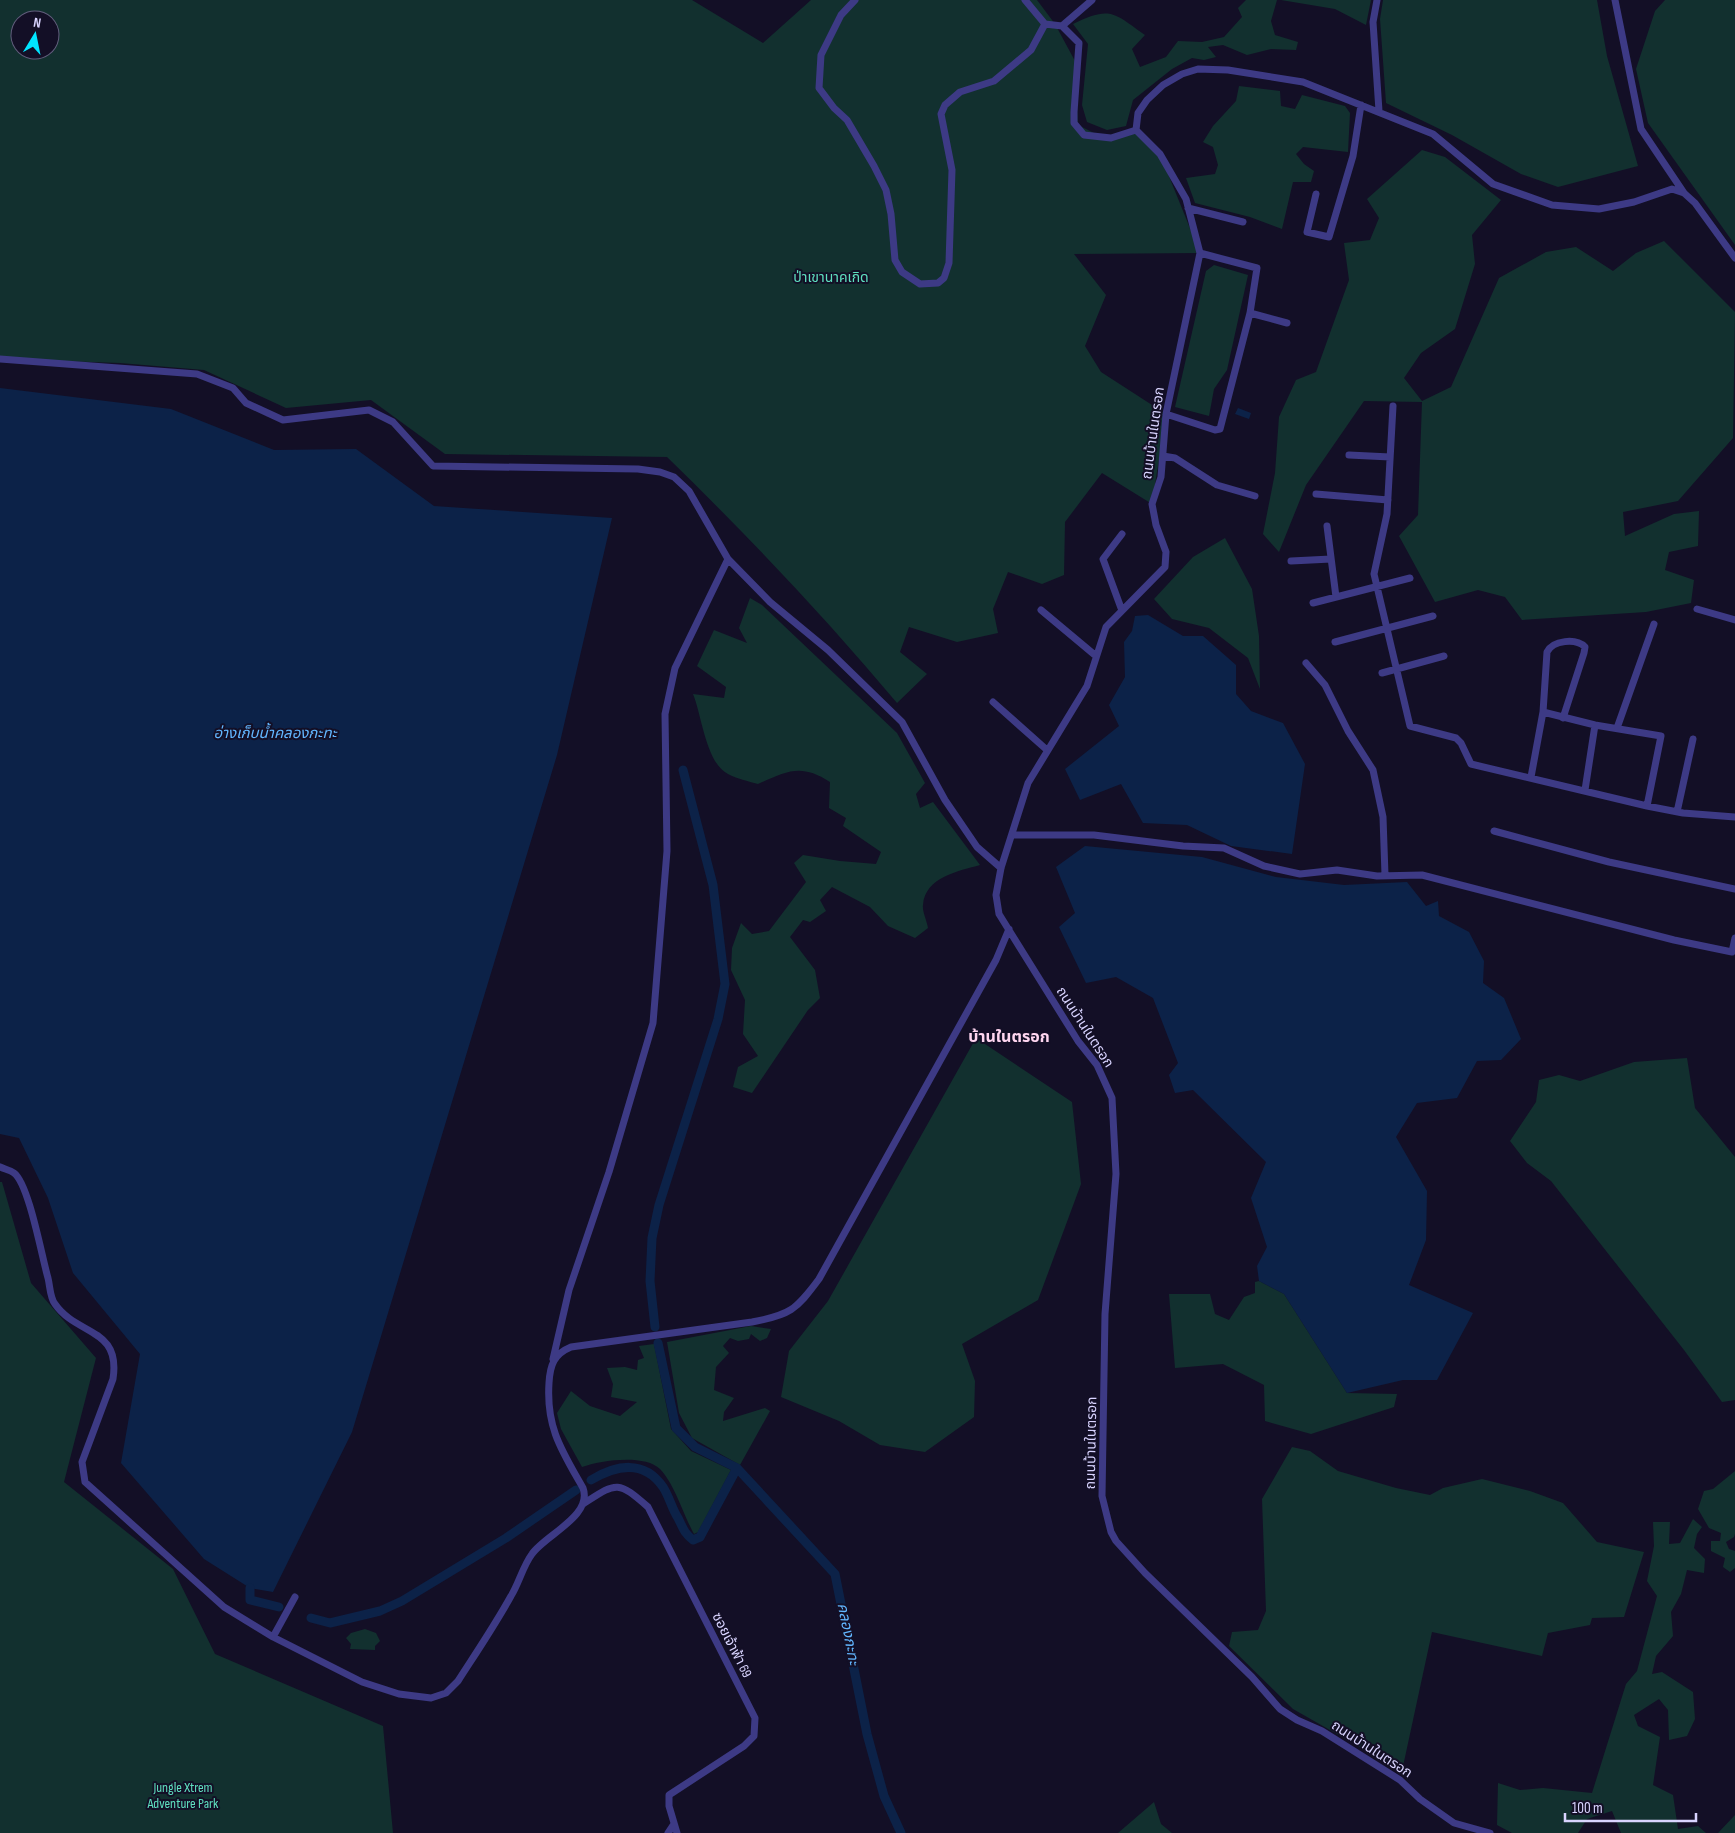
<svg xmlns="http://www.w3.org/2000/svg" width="1735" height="1833" viewBox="0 0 1735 1833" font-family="'Sofia Sans Condensed','Noto Sans Thai',sans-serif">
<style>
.green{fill:#12302f;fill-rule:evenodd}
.water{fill:#0c2248}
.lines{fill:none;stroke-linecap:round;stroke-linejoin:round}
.canal{stroke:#0c2248;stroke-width:9}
.minor{stroke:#3d3a85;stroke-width:7}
.labels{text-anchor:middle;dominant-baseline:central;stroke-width:4;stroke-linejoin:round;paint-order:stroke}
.park-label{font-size:14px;fill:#5fe0c0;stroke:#130f26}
.street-label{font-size:14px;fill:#d9d4ff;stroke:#130f26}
.water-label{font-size:15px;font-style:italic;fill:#62b6ff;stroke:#130f26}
.quarter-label{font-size:16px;font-weight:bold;fill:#ffd6f0;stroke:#130f26}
</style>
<rect width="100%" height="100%" fill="#130f26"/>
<path class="green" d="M 0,0 L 692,0 L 763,43 L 811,0 L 1037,0 L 1055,24 L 1075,61 L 1078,125 L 1104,138 L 1139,133 L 1160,154 L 1200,253 L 1074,254 L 1106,295 L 1085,346 L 1101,372 L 1166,414 L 1152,504 L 1102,473 L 1065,522 L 1064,575 L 1042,584 L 1008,572 L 993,609 L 998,633 L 957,642 L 909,627 L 900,652 L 927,674 L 897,703 C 825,617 747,535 667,457 L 445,454 L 371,400 L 286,408 L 204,370 L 120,363 L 0,359 ZM 20,20 L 50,20 L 50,50 L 20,50 Z
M 1246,0 L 1277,0 L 1271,21 L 1275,35 L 1298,42 L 1296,50 L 1271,49 L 1247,55 L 1223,45 L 1208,47 L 1216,57 L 1204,60 L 1192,58 L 1172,69 L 1133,100 L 1126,126 L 1107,130 L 1087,122 L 1082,105 L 1088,44 L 1073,24 C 1110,6 1113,12 1145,35 L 1132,49 L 1140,67 L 1166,57 L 1178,41 L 1202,42 L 1224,37 L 1242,17 L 1238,8 Z
M 1281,0 L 1371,0 L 1366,25 L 1335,9 Z
M 1383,0 L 1597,0 L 1607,56 L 1638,166 L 1558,187 L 1521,174 L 1452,135 L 1386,103 L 1380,19 Z
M 1665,0 L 1735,0 L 1735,245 L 1648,123 L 1636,69 L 1655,11 Z
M 1239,86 L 1280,91 L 1281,106 L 1295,109 L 1302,95 L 1345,106 L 1350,113 L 1348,152 L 1303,147 L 1296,154 L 1304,164 L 1314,171 L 1311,182 L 1293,182 L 1282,229 L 1250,217 L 1195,203 L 1186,178 L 1215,174 L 1218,165 L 1213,147 L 1203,142 L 1213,126 L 1236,101 Z
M 1422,150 L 1445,157 L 1501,200 L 1472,235 L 1475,264 L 1455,329 L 1421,353 L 1404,378 L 1422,401 L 1451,387 L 1499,278 L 1546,252 L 1576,247 L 1613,271 L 1636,253 L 1664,241 L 1735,312 L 1733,438 L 1678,501 L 1623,512 L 1625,536 L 1674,514 L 1699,511 L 1698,546 L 1669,552 L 1665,570 L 1694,580 L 1691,603 L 1646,612 L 1522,620 L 1505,597 L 1478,590 L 1435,602 L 1399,536 L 1418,515 L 1422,402 L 1364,401 L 1306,485 L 1279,552 L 1263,534 L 1275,473 L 1279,417 L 1296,380 L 1316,372 L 1349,280 L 1344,243 L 1370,240 L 1379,218 L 1367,199 Z
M 1214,265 L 1248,275 L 1227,370 L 1214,389 L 1209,416 L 1175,407 L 1206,271 Z
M 1225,538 L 1252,589 L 1259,636 L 1260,689 L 1248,658 L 1209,628 L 1172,619 L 1154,599 L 1193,557 Z
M 750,598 L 762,605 L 897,733 L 925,783 L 916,794 L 920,808 L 933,802 L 980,865 C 959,871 925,877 923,905 C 922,911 927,921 928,928 L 915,938 L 888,926 L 870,907 L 832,887 L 820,900 L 826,911 L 810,922 L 803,920 L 790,937 L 815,970 L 820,998 L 808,1010 L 752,1093 L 733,1087 L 738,1067 L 758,1056 L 743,1034 L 745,1000 L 731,970 L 732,948 L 741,923 L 752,934 L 769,931 L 806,882 L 794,863 L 803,855 L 840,861 L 876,864 L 881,852 L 843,826 L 846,818 L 829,808 L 830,782 C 801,763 787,771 758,784 C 748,781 737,779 728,774 C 706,763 702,716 693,694 L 724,698 L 726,687 L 697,666 L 714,630 L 747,643 L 739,628 Z
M 976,1038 L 1072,1102 L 1081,1184 L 1038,1300 L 962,1344 L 975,1381 L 974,1417 L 925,1452 L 880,1445 L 839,1421 L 781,1397 L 789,1351 L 828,1301 Z
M 1687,1058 L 1695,1108 L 1735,1157 L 1735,1400 L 1722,1402 L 1684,1350 L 1551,1181 L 1527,1163 L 1510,1141 L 1536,1102 L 1539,1080 L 1559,1075 L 1580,1081 L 1634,1062 Z
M 0,1182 L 2,1182 L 31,1283 L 96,1358 L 64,1482 L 173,1569 L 215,1654 L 383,1726 L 393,1833 L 0,1833 Z
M 1259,1281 L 1284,1294 L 1347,1393 L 1397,1394 L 1394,1407 L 1311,1434 L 1265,1421 L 1264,1385 L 1223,1364 L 1175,1368 L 1169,1294 L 1210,1294 L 1215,1314 L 1229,1320 L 1244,1297 L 1255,1293 L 1255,1282 Z
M 751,1326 L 771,1329 L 767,1338 L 760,1341 L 751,1334 L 749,1339 L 738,1341 L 730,1338 L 723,1346 L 729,1353 L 716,1367 L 714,1390 L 734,1398 L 724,1412 L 723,1421 L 765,1408 L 770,1411 L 740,1465 L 692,1438 L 679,1413 L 667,1342 Z
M 654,1344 L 671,1429 L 691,1451 L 731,1470 L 698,1532 L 694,1534 C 684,1516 674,1483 660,1469 C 645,1454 601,1460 582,1467 L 561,1429 L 557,1413 L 571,1391 L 590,1406 L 620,1416 L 637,1402 L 611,1397 L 613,1384 L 607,1368 L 625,1367 L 637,1370 L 638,1360 L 644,1358 L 639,1346 Z
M 1292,1447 L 1310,1451 L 1338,1471 L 1396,1488 L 1430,1495 L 1443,1488 L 1482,1479 L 1530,1491 L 1563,1503 L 1597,1542 L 1644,1552 L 1624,1617 L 1592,1618 L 1590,1625 L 1548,1633 L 1542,1656 L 1432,1632 L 1402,1771 L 1293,1709 L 1229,1646 L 1232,1632 L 1258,1630 L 1266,1611 L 1262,1499 Z
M 1735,1471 L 1735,1534 L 1734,1537 L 1726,1542 L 1729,1549 L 1735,1551 L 1735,1568 L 1730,1572 L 1723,1567 L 1725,1558 L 1711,1551 L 1711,1541 L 1720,1541 L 1721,1533 L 1709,1528 L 1698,1509 L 1704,1491 L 1713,1489 Z
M 1693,1519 L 1702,1527 L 1697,1534 L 1694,1548 L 1705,1559 L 1704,1573 L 1687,1570 L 1681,1594 L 1671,1612 L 1673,1636 L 1656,1656 L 1652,1674 L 1662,1672 L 1693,1692 L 1695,1719 L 1687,1736 L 1669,1740 L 1668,1710 L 1659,1699 L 1634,1715 L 1638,1726 L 1660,1737 L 1653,1785 L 1673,1795 L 1678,1829 L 1698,1826 L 1706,1833 L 1621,1833 L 1612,1811 L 1587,1819 L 1578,1833 L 1512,1833 L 1497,1825 L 1498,1783 L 1520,1790 L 1543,1788 L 1592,1793 L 1626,1684 L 1637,1671 L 1657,1596 L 1647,1581 L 1654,1546 L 1653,1522 L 1670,1522 L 1669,1544 L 1680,1543 Z
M 365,1629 L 376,1633 L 380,1641 L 375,1646 L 375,1650 L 350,1649 L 351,1644 L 346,1638 L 351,1633 Z
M 1154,1802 L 1161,1824 L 1172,1833 L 1118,1833 Z
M 1735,1815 L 1735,1833 L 1718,1833 Z"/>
<path class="water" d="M 0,388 L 171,409 L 274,450 L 356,449 L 434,506 L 612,518 L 557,755 L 352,1432 L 273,1592 L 250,1588 L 204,1559 L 121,1463 L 140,1354 L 73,1273 L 48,1198 L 19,1138 L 0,1134 Z
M 1238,408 L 1251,413 L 1249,419 L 1235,414 Z
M 1148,615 L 1183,636 L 1203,636 L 1236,665 L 1236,694 L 1251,711 L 1283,723 L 1305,764 L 1292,854 L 1231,846 L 1187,825 L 1143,823 L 1121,784 L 1080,800 L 1065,769 L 1119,726 L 1109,705 L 1125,677 L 1124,642 L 1132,631 L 1135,616 Z
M 1085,846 L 1202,857 L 1276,877 L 1344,885 L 1407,882 L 1426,906 L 1438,901 L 1439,916 L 1469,932 L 1484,961 L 1483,983 L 1504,998 L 1521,1039 L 1501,1060 L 1477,1061 L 1457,1098 L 1417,1103 L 1396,1137 L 1427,1191 L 1426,1240 L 1409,1285 L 1473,1313 L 1437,1380 L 1403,1380 L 1347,1393 L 1284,1294 L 1259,1281 L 1257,1266 L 1267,1247 L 1251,1198 L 1266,1162 L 1193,1090 L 1175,1093 L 1169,1075 L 1178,1063 L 1153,998 L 1116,977 L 1086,983 L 1059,927 L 1075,913 L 1056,867 Z"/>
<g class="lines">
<path class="canal" d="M 655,1327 L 650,1281 L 652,1238 L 659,1205 L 718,1019 L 725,984 L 713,885 L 683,770
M 658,1343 L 676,1428 L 695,1447 L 737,1468 L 835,1574 L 867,1734 L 884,1796 L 901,1833
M 591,1480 C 616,1465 644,1459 663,1487 C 669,1496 672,1509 678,1518 C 683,1528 684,1533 693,1540 L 700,1537 L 737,1468
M 250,1588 L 250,1600 L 279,1607
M 311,1618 L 330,1623 L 380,1611 L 402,1601 L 506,1538 L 576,1490"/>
<path class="minor" d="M 855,0 L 841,15 L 821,55 L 819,88 L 834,108 L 847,120 L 874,166 L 886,190 L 891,214 L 895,260 L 902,272 L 920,284 L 938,283 L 944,278 L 949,263 L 952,170 L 941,114 L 945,105 L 960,92 L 994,81 L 1031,50 L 1045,24 L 1062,26 L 1079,43 L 1074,112 L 1074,123 L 1084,135 L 1111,138 L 1136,130
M 1025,0 L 1045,24
M 1377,0 L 1373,22 L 1379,111
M 1615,0 L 1641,129 L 1684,193
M 1062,26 L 1092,0
M 1136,130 L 1160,154 L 1186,199 L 1200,253 L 1166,414 L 1161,477 L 1152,504 L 1156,525 L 1166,552 L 1165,567 L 1106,627 L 1087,686 L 1028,783 L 1001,868 L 996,895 L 999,914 L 1078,1041 L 1097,1065 L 1112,1098 L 1116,1174 L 1105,1314 L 1102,1496 L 1111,1532 L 1116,1541 L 1145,1573 L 1252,1677 L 1280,1709 L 1297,1720 L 1322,1731 L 1400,1780 L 1420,1799 L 1454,1823 L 1490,1833
M 1136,130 L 1138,113 L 1147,100 L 1163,85 L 1182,74 L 1198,69 L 1228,70 L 1303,82 L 1433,134 L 1493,184 L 1552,205 L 1599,209 L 1634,202 L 1672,189 L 1684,193 L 1695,203 L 1735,258
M 1316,194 L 1307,232 L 1329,237 L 1353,156 L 1361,105
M 1188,208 L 1243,222
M 1200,253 L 1257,268 L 1250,313 L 1287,323
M 0,359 L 197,374 L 233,388 L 246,403 L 283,420 L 369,410 L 393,422 L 433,466 L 638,469 L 660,472 L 674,477 L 689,491 L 728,559 L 770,602 L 828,650 L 902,722 L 945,800 L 977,847 L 1001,868
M 1393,406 L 1387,514 L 1374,574 L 1410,726 L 1456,738 L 1461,743 L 1471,764 L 1647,806 L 1683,813 L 1735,817
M 1166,414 L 1215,430 L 1220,429 L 1250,313
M 1349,455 L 1390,457
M 1163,456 L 1175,458 L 1217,485 L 1255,496
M 1316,494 L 1388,500
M 1327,526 L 1336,597
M 1291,561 L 1331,559
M 1313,603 L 1410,578
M 1121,608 L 1103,559 L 1122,534
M 1697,609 L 1735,620
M 1041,610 L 1096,656
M 1335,642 L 1433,616
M 1306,663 L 1325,685 L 1348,731 L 1373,770 L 1383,817 L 1385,875
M 1382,673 L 1444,656
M 993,702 L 1047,750
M 1543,712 L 1547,652 C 1553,640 1576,638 1585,647 L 1584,653 L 1563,718
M 1617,728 L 1654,624
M 1531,777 L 1543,712 L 1595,725 L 1661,736 L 1647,806
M 1585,790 L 1595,725
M 1677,812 L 1693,739
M 1494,831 L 1609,862 L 1735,889
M 1012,835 L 1094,835 L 1183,846 L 1224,848 L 1264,866 L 1300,874 L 1337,870 L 1377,876 L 1422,875 L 1674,940 L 1732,952 L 1735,938
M 0,1167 C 4,1169 10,1170 14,1173 C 29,1184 42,1258 48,1278 C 50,1286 50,1298 55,1304 C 77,1336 121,1327 113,1379 L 82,1462 L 85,1482 L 224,1607 L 273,1637 L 362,1682 L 399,1694 L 431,1698 L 446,1693 L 458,1681 C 476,1653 495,1625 511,1596 C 519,1583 523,1566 532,1554 C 545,1535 593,1516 583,1488 C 562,1451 546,1428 549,1383 C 550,1365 554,1354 571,1347 L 752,1322 C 790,1315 796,1310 819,1279 L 996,960 L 1009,929
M 553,1359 L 569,1290 L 609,1172 L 653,1023 L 667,851 L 665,714 L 675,668 L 728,559
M 583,1504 C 617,1482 617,1480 648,1507 L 755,1718 L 754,1736 L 744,1746 L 669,1795 L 669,1806 L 677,1833
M 273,1637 L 295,1597
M 668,1833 L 674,1824"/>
</g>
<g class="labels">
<g class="park-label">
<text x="831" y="277">ป่าเขานาคเกิด</text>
<text x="183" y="1787">Jungle Xtrem<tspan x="183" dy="16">Adventure Park</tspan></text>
</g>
<g class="street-label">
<text transform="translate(1153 433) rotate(-82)">ถนนบ้านในตรอก</text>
<text transform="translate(1085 1027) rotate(57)">ถนนบ้านในตรอก</text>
<text transform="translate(1091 1443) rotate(-89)">ถนนบ้านในตรอก</text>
<text transform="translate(732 1645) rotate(63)">ซอยเจ้าฟ้า 69</text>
<text transform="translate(1372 1749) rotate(33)">ถนนบ้านในตรอก</text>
</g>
<g class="water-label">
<text x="275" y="733">อ่างเก็บน้ำคลองกะทะ</text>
<text transform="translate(848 1634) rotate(79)">คลองกะทะ</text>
</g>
<g class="quarter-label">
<text x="1009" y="1037">บ้านในตรอก</text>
</g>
</g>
<g transform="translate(35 35) rotate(10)"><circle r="24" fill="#130f26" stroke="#625e7d"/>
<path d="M0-4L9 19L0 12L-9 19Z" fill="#00e5ff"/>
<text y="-8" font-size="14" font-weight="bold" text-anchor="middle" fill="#d9d4ff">N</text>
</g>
<path d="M1565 1813v8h131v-8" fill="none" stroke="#d9d4ff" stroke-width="2.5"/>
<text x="1572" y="1813" font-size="15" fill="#d9d4ff" stroke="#130f26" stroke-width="4" paint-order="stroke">100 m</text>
</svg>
